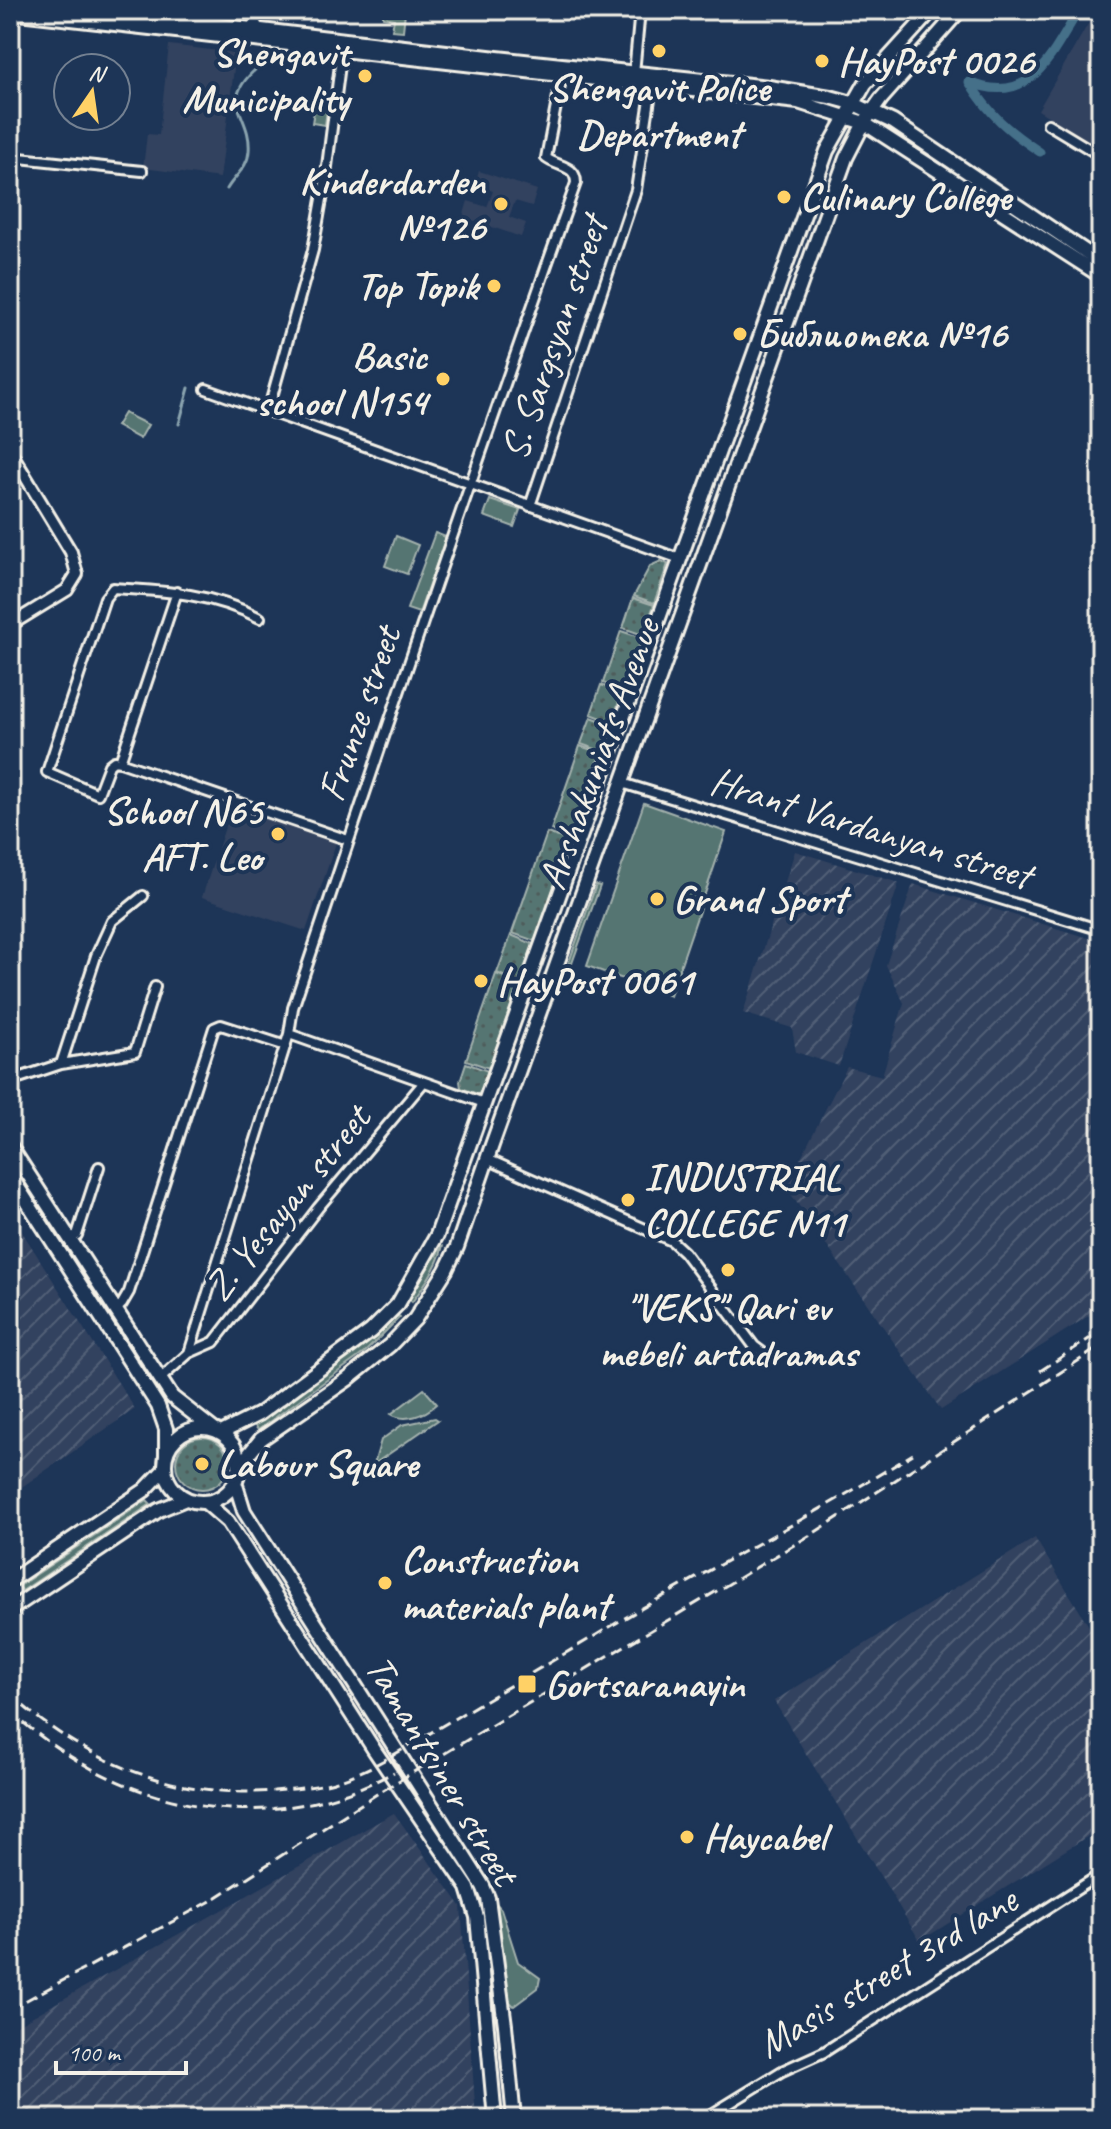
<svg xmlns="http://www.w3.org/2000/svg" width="1111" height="2129" viewBox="0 0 1111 2129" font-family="Caveat,sans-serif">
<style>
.built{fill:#33425f}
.industrial{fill:url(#industrial-furrows)}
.green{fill:#557472;stroke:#a4b2ad;stroke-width:2}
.park{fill:url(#park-dots);stroke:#a4b2ad;stroke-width:2}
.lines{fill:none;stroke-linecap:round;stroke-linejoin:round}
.stream{stroke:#8ba4af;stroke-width:3}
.canal{stroke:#457089;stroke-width:9}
.minor-casing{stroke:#f4f1e8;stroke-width:14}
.tertiary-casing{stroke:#f4f1e8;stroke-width:16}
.primary-casing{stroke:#f4f1e8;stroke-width:18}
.minor{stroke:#1d3557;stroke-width:8}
.tertiary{stroke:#1d3557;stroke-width:10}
.primary{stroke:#1d3557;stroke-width:12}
.rail{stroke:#f4f1e8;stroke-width:3;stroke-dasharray:12 6;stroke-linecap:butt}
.poi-dot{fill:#ffd166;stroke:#1d3557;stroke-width:3}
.labels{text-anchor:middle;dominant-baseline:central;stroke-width:8;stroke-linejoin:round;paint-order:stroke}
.poi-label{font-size:40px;font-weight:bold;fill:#f4f1e8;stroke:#1d3557;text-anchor:start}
.street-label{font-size:40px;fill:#f4f1e8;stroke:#1d3557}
</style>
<defs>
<pattern id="industrial-furrows" width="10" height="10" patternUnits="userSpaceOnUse" patternTransform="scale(2)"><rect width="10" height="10" fill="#33425f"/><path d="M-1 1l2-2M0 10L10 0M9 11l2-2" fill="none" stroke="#515e76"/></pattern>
<pattern id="park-dots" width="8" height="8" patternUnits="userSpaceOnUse" patternTransform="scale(2)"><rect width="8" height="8" fill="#557472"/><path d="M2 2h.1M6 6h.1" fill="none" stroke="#4e5c5a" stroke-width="1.8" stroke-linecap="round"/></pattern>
</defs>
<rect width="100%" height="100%" fill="#1d3557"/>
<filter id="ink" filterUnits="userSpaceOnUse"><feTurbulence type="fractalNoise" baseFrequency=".0125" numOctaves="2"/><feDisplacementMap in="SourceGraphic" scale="16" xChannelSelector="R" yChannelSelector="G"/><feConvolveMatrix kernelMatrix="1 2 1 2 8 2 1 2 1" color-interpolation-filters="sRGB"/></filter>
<g filter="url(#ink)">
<path class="built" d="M 1091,19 L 1101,25 L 1101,149 L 1038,110 Z
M 169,45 L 236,53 L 220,178 L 143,168 L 147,134 L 159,135 Z
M 479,171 L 537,190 L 532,206 L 515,201 L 509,217 L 526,223 L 521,237 L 463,217 L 468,201 L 487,207 L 493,191 L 475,185 Z
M 232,806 L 337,840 L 306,931 L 202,897 Z"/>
<path class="industrial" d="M 795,851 L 899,883 L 839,1066 L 796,1052 L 792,1028 L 743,1013 Z
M 913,884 L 1101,942 L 1101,1308 L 941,1410 L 786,1187 L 847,1067 L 882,1076 L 904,1003 L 886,965 Z
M 10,1213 L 135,1409 L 10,1495 Z
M 1035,1538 L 1101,1646 L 1101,1828 L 920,1941 L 774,1701 Z
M 394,1813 L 461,1906 L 476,2119 L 10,2119 L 10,2029 Z"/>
<path class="green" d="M 383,10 L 405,12 L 403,31 L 392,30 L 394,19 L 383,17 Z
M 316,99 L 328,101 L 325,125 L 312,123 Z
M 124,413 L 148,425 L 140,439 L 116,426 Z
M 490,500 L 520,510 L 514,527 L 484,516 Z
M 435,533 L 446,537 L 419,613 L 407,609 Z
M 396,536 L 418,545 L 407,574 L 385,566 Z
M 644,803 L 726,832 L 670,996 L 587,966 Z
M 596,885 L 600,886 L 571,966 L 568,965 Z
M 443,1245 C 439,1265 425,1285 412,1302 L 408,1298 Z
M 395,1314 L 400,1317 L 364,1353 L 258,1430 L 254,1425 L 360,1348 Z
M 424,1389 L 437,1404 C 425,1415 405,1423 391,1414 Z
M 435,1418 L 438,1420 L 374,1464 L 381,1440 L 402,1425 Z
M 147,1500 L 151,1504 L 22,1591 L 19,1586 Z
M 497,1904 L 501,1909 L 518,1962 L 540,1978 L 538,1988 L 514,2006 L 509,2001 Z"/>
<path class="park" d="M 661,561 L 668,564 L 654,603 L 634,596 L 650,566 Z
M 633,598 L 654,605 L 643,635 L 623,628 Z
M 621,631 L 642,638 L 623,690 L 603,683 Z
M 601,685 L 622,693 L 612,722 L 591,714 Z
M 591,717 L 611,724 L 601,751 L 581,744 Z
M 580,746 L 601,753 L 571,838 L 551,830 Z
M 547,833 L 570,841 L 535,941 L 512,933 Z
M 511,935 L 533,944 L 489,1068 L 466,1060 L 496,974 L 510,979 L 497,973 Z
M 466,1063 L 488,1071 L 480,1095 L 461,1088 L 460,1081 Z
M176 1463a26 26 0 1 1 52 0a26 26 0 1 1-52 0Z"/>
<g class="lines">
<path class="stream" d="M 227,189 C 235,175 248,168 249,151 C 252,114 217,104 256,69
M 179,424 L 189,388"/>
<path class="canal" d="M 969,82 C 1032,108 1052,53 1079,10
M 969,82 C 990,115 1008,131 1040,152"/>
<defs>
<path id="minor" d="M 634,73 L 640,10
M 1048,124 L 1101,156
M 10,157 L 142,171
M 206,389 L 680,559
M 268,411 L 313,250 L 325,182 L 342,49
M 530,506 L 636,190 L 652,86
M 260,618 C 211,593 167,591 113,588 L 105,598 L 47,772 L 98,794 L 109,765 L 114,761 L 120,762 L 348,840
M 120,762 L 177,592
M 622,783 L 1101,930
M 289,1034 L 484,1103
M 61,1064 L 135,1052 L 155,987
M 10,1081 L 61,1064 L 96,956 L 112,921 L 143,896
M 487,1159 L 672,1241 L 684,1252 L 754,1346 L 762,1352
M 70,1238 L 77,1235 L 99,1167
M 116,1310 L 122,1304 L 129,1292 L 214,1028 L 221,1025 L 286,1046
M 189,1353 L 214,1342 L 318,1208 L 424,1082
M 160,1379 L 189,1353 L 289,1034 L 293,1008 C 385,732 478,457 576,183 C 576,165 558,167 546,158 L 562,75
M 704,2119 L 782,2071 L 824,2052 L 1101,1874"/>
<path id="tertiary" d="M 251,10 L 259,34
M 10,451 L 71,552 L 77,574 L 67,590 L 10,625"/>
<path id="primary" d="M 92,10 L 497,58 L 769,87 L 830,97 L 852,103 L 893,122 L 1101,262
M 10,12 L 798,102 L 864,123 L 1101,276
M 10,1146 L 172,1397 L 213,1429
M 10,1175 L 158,1406 L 166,1429 L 166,1455
M165 1465a37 37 0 1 1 74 0a37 37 0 1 1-74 0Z
M 221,1433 L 259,1414 L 371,1331 L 398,1304 L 437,1235 L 827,151 L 865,84 L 932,10
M 238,1474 L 245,1459 L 261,1439 L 348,1379 L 390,1345 L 415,1319 L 446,1270 L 457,1247 L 492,1145 L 846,158 L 864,123 L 881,99 L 960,10
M 235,1482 L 244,1511 L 483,1886 L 488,1898 L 505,2025 L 514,2119
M 205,1502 L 228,1522 L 375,1751 L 468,1888 L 477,1917 L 495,2119
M 10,1581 L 145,1490 L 165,1469
M 10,1610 L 159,1510 L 186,1499"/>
</defs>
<use href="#minor" class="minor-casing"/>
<use href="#tertiary" class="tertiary-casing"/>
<use href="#primary" class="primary-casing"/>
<use href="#minor" class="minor"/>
<use href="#tertiary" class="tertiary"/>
<use href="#primary" class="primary"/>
<path class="rail" d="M 1040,1371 L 1101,1331
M 10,1694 C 82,1761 175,1799 274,1791 C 294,1789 315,1787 334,1782 C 376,1769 414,1742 452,1720 C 507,1687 563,1655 618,1622 C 716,1565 817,1514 913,1454
M 10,1711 C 118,1808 261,1843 394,1772
M 10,2009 L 209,1902 L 380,1792 L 814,1533 L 1101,1346"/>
</g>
</g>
<g class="poi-dot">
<circle cx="659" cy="51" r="8"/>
<circle cx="822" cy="61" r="8"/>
<circle cx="365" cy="76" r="8"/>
<circle cx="784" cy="197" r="8"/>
<circle cx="501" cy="204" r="8"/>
<circle cx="494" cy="286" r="8"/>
<circle cx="740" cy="334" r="8"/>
<circle cx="443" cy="379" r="8"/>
<circle cx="278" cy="834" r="8"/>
<circle cx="657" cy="899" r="8"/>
<circle cx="481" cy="981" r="8"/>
<circle cx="628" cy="1200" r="8"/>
<circle cx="728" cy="1270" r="8"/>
<circle cx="202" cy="1464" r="8"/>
<circle cx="385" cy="1583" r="8"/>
<rect x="517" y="1674" width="20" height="20" rx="4"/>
<circle cx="687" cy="1837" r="8"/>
</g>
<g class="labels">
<g class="poi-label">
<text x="349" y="53" text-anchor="end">Shengavit<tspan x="349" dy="46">Municipality</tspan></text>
<text x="838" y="61">HayPost 0026</text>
<text x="659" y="88" text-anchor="middle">Shengavit Police<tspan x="659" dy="46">Department</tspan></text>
<text x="485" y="181" text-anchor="end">Kinderdarden<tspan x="485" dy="46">№126</tspan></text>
<text x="800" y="197">Culinary College</text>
<text x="478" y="286" text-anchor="end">Top Topik</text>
<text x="756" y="334">Библиотека №16</text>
<text x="427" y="356" text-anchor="end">Basic<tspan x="427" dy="46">school N154</tspan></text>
<text x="262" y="811" text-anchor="end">School N65<tspan x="262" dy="46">AFT. Leo</tspan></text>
<text x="673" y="899">Grand Sport</text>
<text x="497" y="981">HayPost 0061</text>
<text x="644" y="1177">INDUSTRIAL<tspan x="644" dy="46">COLLEGE N11</tspan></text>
<text x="728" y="1307" text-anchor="middle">"VEKS" Qari ev<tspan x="728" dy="46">mebeli artadramas</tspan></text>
<text x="218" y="1464">Labour Square</text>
<text x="401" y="1560">Construction<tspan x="401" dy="46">materials plant</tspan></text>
<text x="545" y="1684">Gortsaranayin</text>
<text x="703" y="1837">Haycabel</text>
</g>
<g class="street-label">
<text transform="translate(554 338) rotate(-71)">S. Sargsyan street</text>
<text transform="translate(359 714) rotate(-71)">Frunze street</text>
<text transform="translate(599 754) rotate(-70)">Arshakuniats Avenue</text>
<text transform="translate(871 828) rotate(17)">Hrant Vardanyan street</text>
<text transform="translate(287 1203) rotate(-51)">Z. Yesayan street</text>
<text transform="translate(442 1770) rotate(59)">Tamantsiner street</text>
<text transform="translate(887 1972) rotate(-31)">Masis street 3rd lane</text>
</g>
</g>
<rect width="1111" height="2129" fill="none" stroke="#1d3557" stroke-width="40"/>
<rect x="20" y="20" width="1071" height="2089" fill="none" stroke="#f4f1e8" stroke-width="3" filter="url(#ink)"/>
<g transform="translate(92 92) rotate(13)"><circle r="38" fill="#1d3557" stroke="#738091" stroke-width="2"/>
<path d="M0-6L14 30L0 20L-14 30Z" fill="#ffd166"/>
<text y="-12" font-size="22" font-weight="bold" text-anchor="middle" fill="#f4f1e8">N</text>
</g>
<path d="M56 2061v12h130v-12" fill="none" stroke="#f4f1e8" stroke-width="4"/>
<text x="68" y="2061" font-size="24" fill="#f4f1e8" stroke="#1d3557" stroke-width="6" paint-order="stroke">100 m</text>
</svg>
